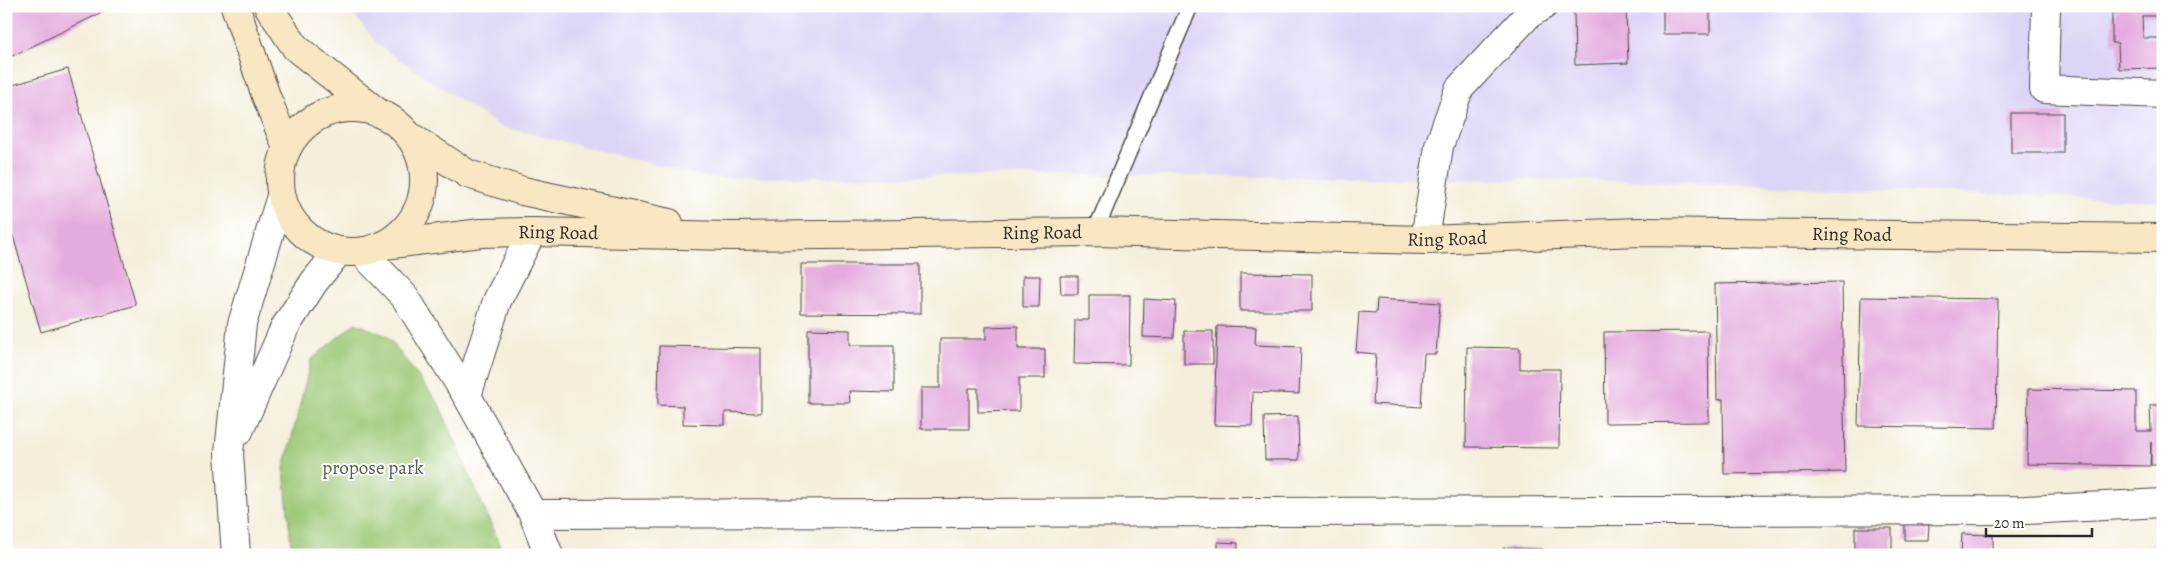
<svg xmlns="http://www.w3.org/2000/svg" width="2169" height="561" viewBox="0 0 2169 561" font-family="Alegreya,serif">
<style>
.built{fill:#ded5f6}
.green{fill:#9bc774;stroke:#637950}
.building{fill:#e4acde}
.lines{fill:none;stroke-linecap:round;stroke-linejoin:round}
.service-casing{stroke:#494845;stroke-width:18}
.minor-casing{stroke:#494845;stroke-width:30}
.tertiary-casing{stroke:#494845;stroke-width:30}
.secondary-casing{stroke:#494845;stroke-width:30}
.service{stroke:#fff;stroke-width:15}
.minor{stroke:#fff;stroke-width:28}
.tertiary{stroke:#fff;stroke-width:28}
.secondary{stroke:#f9e7c3;stroke-width:28}
.labels{text-anchor:middle;dominant-baseline:central;stroke-width:4;stroke-linejoin:round;paint-order:stroke}
.street-label{font-size:19px;fill:#2b2b2b;stroke:#fff}
.park-label{font-size:19px;fill:#526245;stroke:#fff}
</style>
<rect width="100%" height="100%" fill="#fff"/>
<filter id="ink" filterUnits="userSpaceOnUse"><feTurbulence type="fractalNoise" baseFrequency=".02" numOctaves="2"/><feDisplacementMap in="SourceGraphic" scale="10" xChannelSelector="R" yChannelSelector="G"/><feConvolveMatrix kernelMatrix="1 2 1 2 8 2 1 2 1" color-interpolation-filters="sRGB"/></filter>
<filter id="wash" filterUnits="userSpaceOnUse"><feTurbulence type="fractalNoise" baseFrequency=".0096" numOctaves="4" result="noise"/><feDisplacementMap in="SourceGraphic" scale="20" xChannelSelector="R" yChannelSelector="G"/><feGaussianBlur stdDeviation="1.12" result="paint"/><feColorMatrix in="noise" values="0 0 0 0 0 0 0 0 0 0 0 0 0 0 0 0 0 1.4 0 .05"/><feComposite in="paint" operator="in"/></filter>
<g filter="url(#wash)">
<rect width="100%" height="100%" fill="#f4eeda"/>
<path class="built" d="M 347,6 L 2163,6 L 2163,201 L 1646,181 L 1080,175 L 710,178 L 499,126 L 379,46 Z"/>
<path class="green" d="M 355,323 L 387,336 L 439,404 L 504,555 L 292,555 L 284,469 L 311,360 Z"/>
<g id="blocks">
<path class="building" d="M 6,6 L 115,6 L 6,59 Z
M 1663,6 L 1710,6 L 1710,34 L 1663,34 Z
M 2117,6 L 2163,6 L 2163,16 L 2142,16 L 2143,38 L 2163,38 L 2163,68 L 2119,69 L 2118,43 L 2112,43 L 2112,13 L 2117,13 Z
M 1626,8 L 1628,63 L 1575,65 L 1574,10 Z
M 68,69 L 136,305 L 41,332 L 6,212 L 6,87 Z
M 2011,113 L 2063,113 L 2063,153 L 2011,153 Z
M 801,264 L 920,264 L 920,314 L 801,313 Z
M 1240,273 L 1312,274 L 1312,311 L 1240,311 Z
M 1023,276 L 1040,276 L 1039,307 L 1023,307 Z
M 1060,276 L 1078,276 L 1078,294 L 1061,294 Z
M 1842,282 L 1845,472 L 1724,474 L 1723,399 L 1717,400 L 1715,284 Z
M 1089,295 L 1130,295 L 1129,365 L 1074,364 L 1075,320 L 1089,320 Z
M 1861,297 L 1998,299 L 1996,428 L 1858,426 Z
M 1144,299 L 1176,301 L 1174,338 L 1143,337 Z
M 1377,299 L 1440,303 L 1436,354 L 1424,354 L 1421,407 L 1373,404 L 1376,354 L 1356,352 L 1359,312 L 1376,313 Z
M 1018,326 L 1018,349 L 1045,349 L 1045,378 L 1019,378 L 1019,411 L 978,412 L 978,388 L 969,388 L 969,429 L 921,429 L 921,388 L 940,388 L 940,339 L 986,339 L 986,327 Z
M 1217,326 L 1256,327 L 1255,345 L 1301,347 L 1299,394 L 1253,392 L 1252,426 L 1214,425 Z
M 808,329 L 850,330 L 850,345 L 894,345 L 894,392 L 849,391 L 850,403 L 808,403 Z
M 1184,331 L 1213,331 L 1213,364 L 1184,364 Z
M 1708,331 L 1709,422 L 1605,423 L 1604,332 Z
M 659,346 L 761,348 L 761,413 L 725,412 L 725,425 L 683,424 L 683,406 L 658,405 Z
M 1467,347 L 1520,348 L 1520,369 L 1560,369 L 1559,448 L 1466,447 Z
M 2028,389 L 2136,391 L 2136,431 L 2151,431 L 2150,405 L 2163,405 L 2163,465 L 2151,465 L 2151,442 L 2150,466 L 2027,464 Z
M 1298,416 L 1299,460 L 1265,460 L 1264,417 Z
M 1905,524 L 1929,525 L 1928,540 L 1905,540 Z
M 1855,528 L 1892,528 L 1892,555 L 1855,555 Z
M 1962,534 L 1993,535 L 1993,555 L 1961,555 Z
M 1218,542 L 1238,543 L 1238,555 L 1218,555 Z
M 1503,548 L 1543,549 L 1543,555 L 1502,555 Z"/>
</g>
</g>
<g filter="url(#ink)">
<use href="#blocks" fill-opacity="0" stroke="#494845" stroke-width="1"/>
<g class="lines">
<defs>
<path id="service" d="M 1095,232 L 1190,6"/>
<path id="minor" d="M 2046,6 L 2044,89 L 2163,94
M 1425,240 L 1439,146 L 1459,89 L 1529,14 L 1543,6
M 362,252 L 405,297 L 467,396 L 533,514 L 549,555
M 467,396 L 497,301 L 532,232
M 533,514 L 2026,510 L 2163,503"/>
<path id="tertiary" d="M 239,431 L 285,327 L 314,282 L 339,251
M 236,555 L 229,453 L 242,324 L 281,196"/>
<g id="secondary">
<path d="M 235,6 L 266,96 L 287,148"/>
<path d="M 268,6 L 296,48 L 376,111"/>
<circle cx="352" cy="180" r="72"/>
<path d="M 411,137 L 468,174 L 523,191 L 669,223"/>
<path id="s1" d="M 384,245 L 481,233 L 532,232 L 732,236 L 1095,232 L 1425,240 L 1640,232 L 2163,238"/>
</g>
</defs>
<use href="#service" class="service-casing"/>
<use href="#minor" class="minor-casing"/>
<use href="#tertiary" class="tertiary-casing"/>
<use href="#secondary" class="secondary-casing"/>
<use href="#service" class="service"/>
<use href="#minor" class="minor"/>
<use href="#tertiary" class="tertiary"/>
<use href="#secondary" class="secondary"/>
</g>
</g>
<g class="labels">
<g class="street-label">
<text stroke="none"><textPath href="#s1" startOffset="659">Ring Road</textPath></text>
<text stroke="none"><textPath href="#s1" startOffset="175">Ring Road</textPath></text>
<text stroke="none"><textPath href="#s1" startOffset="1469">Ring Road</textPath></text>
<text stroke="none"><textPath href="#s1" startOffset="1064">Ring Road</textPath></text>
</g>
<g class="park-label">
<text x="373" y="468">propose park</text>
</g>
</g>
<rect width="2169" height="561" fill="none" stroke="#fff" stroke-width="25"/>
<path d="M1986 528v8h106v-8" fill="none" stroke="#2b2b2b" stroke-width="2.5"/>
<text x="1994" y="528" font-size="15" fill="#2b2b2b" stroke="#ffffff" stroke-width="4" paint-order="stroke">20 m</text>
</svg>
